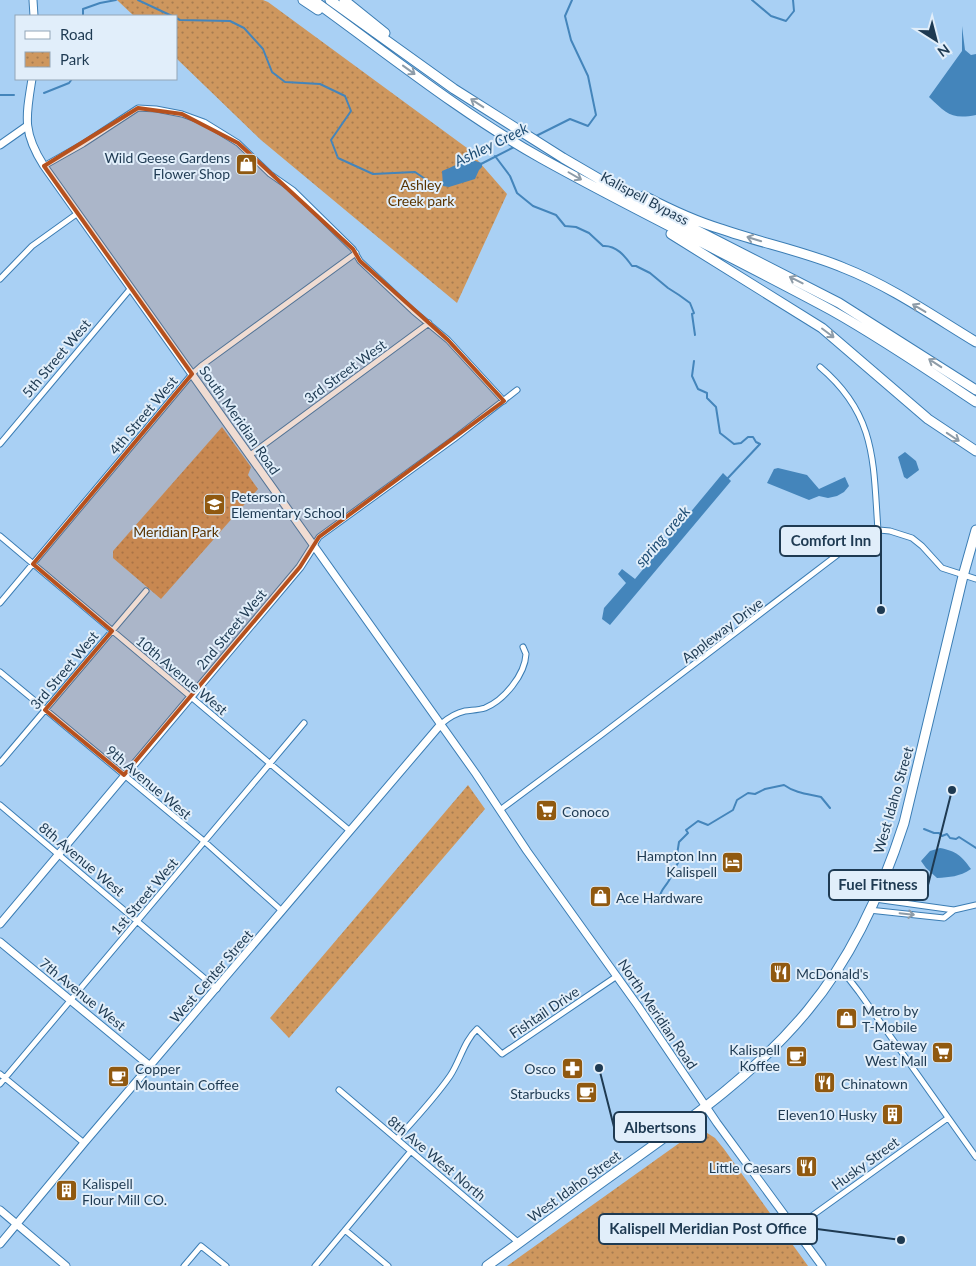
<svg xmlns="http://www.w3.org/2000/svg" width="976" height="1266" viewBox="0 0 976 1266" font-family="Lato,sans-serif">
<style>
.park{fill:url(#park-dots)}
.water{fill:#4485bb}
.lines{fill:none;stroke-linecap:round;stroke-linejoin:round}
.stream{stroke:#4485bb;stroke-width:2}
.street-casing{stroke:#3b7db4;stroke-width:7}
.secondary-casing{stroke:#3b7db4;stroke-width:9}
.highway-casing{stroke:#3b7db4;stroke-width:11}
.street{stroke:#fff;stroke-width:5}
.secondary{stroke:#fff;stroke-width:7}
.highway{stroke:#fff;stroke-width:9}
.oneway{stroke:#8e9ca8}
.marked{fill:#b6511e;fill-opacity:0.2;stroke:#b6511e;stroke-width:4;stroke-linejoin:round}
.labels{text-anchor:middle;dominant-baseline:central;stroke-width:4;stroke-linejoin:round;paint-order:stroke}
.poi-label{font-size:14px;fill:#1e3a52;stroke:#e1eefa;text-anchor:end}
.park-label{font-size:14px;fill:#5a3400;stroke:#e1eefa}
.street-label{font-size:14px;fill:#1e3a52;stroke:#e1eefa}
.water-label{font-size:15px;font-style:italic;fill:#1f4e75;stroke:#e1eefa}
.leader{fill:none;stroke:#1e3a52;stroke-width:2}
.callout-dot{fill:#1e3a52;stroke:#e1eefa;stroke-width:2}
.callout{fill:#e1eefa;stroke:#1e3a52;stroke-width:2}
.callout-label{font-size:15px;text-anchor:middle;font-weight:bold;fill:#1e3a52}
</style>
<defs>
<pattern id="park-dots" width="8" height="8" patternUnits="userSpaceOnUse" patternTransform="scale(1.25)"><rect width="8" height="8" fill="#ce975e"/><path d="M2 2h.1M6 6h.1" fill="none" stroke="#a77c50" stroke-width="1.8" stroke-linecap="round"/></pattern>
</defs>
<rect width="100%" height="100%" fill="#a9d0f4"/>
<path class="park" d="M 117,0 L 263,0 L 268,2 L 467,148 L 507,194 L 457,303 L 261,140 L 176,58 L 176,16 L 134,16 Z
M 222,427 L 251,467 L 248,475 L 258,489 L 161,599 L 113,558 L 113,551 Z
M 468,785 L 485,809 L 289,1038 L 270,1018 Z
M 704,1131 L 715,1138 L 724,1149 L 808,1266 L 507,1266 L 692,1134 Z"/>
<path class="water" d="M 962,26 L 965,50 L 971,55 L 976,54 L 976,115 C 951,120 946,113 929,97 L 962,51 Z
M 472,160 L 482,163 L 482,167 L 479,170 L 475,179 L 449,187 L 443,186 L 442,171 C 452,167 461,162 472,160 Z
M 905,452 L 916,461 L 919,470 L 907,479 L 904,477 L 898,457 Z
M 778,468 L 807,475 L 819,489 L 845,477 L 849,486 L 844,492 L 837,496 L 828,498 L 819,496 L 809,500 L 767,483 L 774,469 Z
M 723,473 L 731,481 L 610,625 L 602,619 L 604,608 L 626,583 L 618,574 L 622,569 L 635,579 Z
M 940,848 C 956,851 962,856 971,869 C 959,877 950,877 937,878 L 926,868 L 921,861 L 930,851 Z"/>
<g class="lines">
<path class="stream" d="M 138,0 L 172,16
M 752,0 L 771,16 L 786,21 L 794,11 L 793,0
M 83,16 L 83,9 L 100,3 L 116,0
M 176,18 L 180,20 L 230,21 L 244,28 L 263,49 L 272,72 L 285,82 L 320,84 L 345,96 L 351,111 L 331,140 L 338,158 L 373,174 L 415,172 L 434,185 L 445,181
M 44,93 L 69,83 L 72,79
M 0,95 L 14,95
M 534,137 L 570,119 L 588,126 L 596,115 L 588,76 L 571,40 L 565,16 L 572,0
M 495,156 L 510,176 L 517,193 L 533,206 L 556,215 L 565,226 L 576,227 L 589,233 L 603,246 C 616,245 625,256 632,266 L 636,266 L 650,273 L 668,288 L 679,295 L 690,303 L 694,313 L 692,314 L 695,335
M 481,164 L 514,147
M 694,361 L 692,376 L 698,389 L 707,393 L 707,398 L 716,407 L 720,433 L 734,444 L 741,443 L 748,437 L 753,437 L 756,442 L 760,444 L 727,479
M 924,829 L 934,833 L 939,833 L 942,836 L 947,834 L 950,838 L 956,839 L 959,837 L 976,848
M 660,896 C 661,890 665,887 668,882 C 672,876 674,869 678,863 L 676,861 L 679,842 L 688,833 L 686,830 L 698,821 L 708,825 L 733,810 L 737,800 L 748,793 L 755,794 L 765,789 L 784,785 C 795,793 808,794 821,797 L 830,808"/>
<defs>
<path id="street" d="M 44,166 L 83,144 L 138,108 L 156,109 L 182,114 L 204,122 L 238,143 L 270,174 L 293,190 L 353,249 L 360,261 L 413,311 L 448,340 L 504,401
M 0,279 L 32,246 L 78,213
M 820,367 C 877,415 873,463 878,530
M 0,444 L 131,288
M 250,455 L 429,323
M 0,536 L 350,831
M 314,545 L 319,537 L 454,439 L 517,390
M 0,603 L 192,374 L 201,366 L 356,253
M 0,672 L 205,842 L 282,911
M 441,724 C 448,718 456,713 465,711 C 472,710 479,710 485,708 C 504,700 525,675 526,654 L 523,647
M 0,763 L 146,591
M 0,805 L 217,989
M 500,810 L 601,735 L 845,549 L 871,532 L 879,530 L 890,531 L 912,538 L 922,546 L 942,568 L 976,579
M 875,899 L 954,910
M 869,910 L 944,918 L 954,910 L 976,905
M 837,969 L 849,979 L 859,992 L 976,1157
M 0,1074 L 84,1143
M 0,1084 L 304,723
M 339,1090 L 519,1243
M 397,1139 C 415,1119 434,1099 450,1076 C 460,1061 464,1041 477,1029 L 502,1054 L 617,976
M 795,1228 L 948,1118
M 345,1230 L 388,1266
M 184,1266 L 201,1246 L 226,1266
M 315,1266 L 411,1151"/>
<path id="secondary" d="M 33,0 L 34,16
M 32,79 C 26,116 22,132 44,166 L 476,774 L 527,851 L 638,1006 L 717,1123 L 822,1266
M 0,145 L 27,126
M 0,924 L 300,567 L 314,545
M 0,942 L 150,1066
M 0,1210 L 66,1266
M 0,1244 L 84,1143 L 441,724"/>
<path id="highway" d="M 303,0 L 318,10
M 313,0 C 388,54 461,113 541,158 C 636,211 735,258 831,310 C 881,338 928,370 976,402
M 330,0 L 454,89 L 563,158 L 618,190 L 839,303 L 976,390
M 344,0 L 385,33
M 644,196 C 669,209 694,221 721,229 C 761,243 804,251 844,268 C 890,286 933,316 976,342
M 671,234 L 822,328 L 928,419 L 976,451
M 487,1266 C 529,1236 570,1205 612,1175 C 682,1125 753,1077 808,1010 C 853,956 883,888 904,823 L 963,576 L 976,530"/>
</defs>
<use href="#street" class="street-casing"/>
<use href="#secondary" class="secondary-casing"/>
<use href="#highway" class="highway-casing"/>
<use href="#street" class="street"/>
<use href="#secondary" class="secondary"/>
<use href="#highway" class="highway"/>
</g>
<defs><path id="oneway-shaft" d="M-6 0H5M1.5-3L5.5 0L1.5 3" fill="none" stroke-width="1.6" stroke-linecap="round" stroke-linejoin="round" transform="scale(1.25)"/></defs>
<g class="oneway">
<use href="#oneway-shaft" transform="translate(409 70) rotate(36)"/>
<use href="#oneway-shaft" transform="translate(477 103) rotate(-147)"/>
<use href="#oneway-shaft" transform="translate(575 176) rotate(30)"/>
<use href="#oneway-shaft" transform="translate(754 239) rotate(-163)"/>
<use href="#oneway-shaft" transform="translate(796 280) rotate(-153)"/>
<use href="#oneway-shaft" transform="translate(919 308) rotate(-149)"/>
<use href="#oneway-shaft" transform="translate(828 333) rotate(37)"/>
<use href="#oneway-shaft" transform="translate(935 363) rotate(-147)"/>
<use href="#oneway-shaft" transform="translate(953 437) rotate(34)"/>
<use href="#oneway-shaft" transform="translate(907 914) rotate(6)"/>
</g>
<path class="marked" d="M 138,108 L 182,114 L 238,143 L 353,249 L 360,261 L 448,340 L 504,401 L 319,537 L 300,567 L 124,775 L 45,710 L 112,631 L 33,564 L 192,374 L 44,166 Z"/>
<defs>
<symbol id="shop-square" viewBox="-11 -11 22 22"><rect x="-9" y="-9" width="18" height="18" rx="4" fill="#905910" stroke="#e1eefa"/><path d="M-5-2.5h2.3a2.7 3.5 0 0 1 5.4 0H5L5.5 6h-11ZM-1.5-2.5h3a1.5 2.3 0 0 0-3 0Z" fill="#fff"/></symbol>
<symbol id="school-square" viewBox="-11 -11 22 22"><rect x="-9" y="-9" width="18" height="18" rx="4" fill="#905910" stroke="#e1eefa"/><path d="M0-5L7-2L0 1L-7-2ZM-4 1L0 2.5L4 1V4Q0 6-4 4Z" fill="#fff"/></symbol>
<symbol id="supermarket-square" viewBox="-11 -11 22 22"><rect x="-9" y="-9" width="18" height="18" rx="4" fill="#905910" stroke="#e1eefa"/><path d="M-6-5.5h2.5l.6 2H6L4.5 2H-2.5L-4.4-4H-6ZM-1.5 3.2a1.3 1.3 0 1 0 .1 0ZM3 3.2a1.3 1.3 0 1 0 .1 0Z" fill="#fff"/></symbol>
<symbol id="hotel-square" viewBox="-11 -11 22 22"><rect x="-9" y="-9" width="18" height="18" rx="4" fill="#905910" stroke="#e1eefa"/><path d="M-6-4.5h1.5V1H6V5H4.5V3h-9V5H-6ZM-4 0a1.8 1.8 0 1 1 3.6 0ZM.5 0V-2.5h3Q6-2.5 6 0Z" fill="#fff"/></symbol>
<symbol id="restaurant-square" viewBox="-11 -11 22 22"><rect x="-9" y="-9" width="18" height="18" rx="4" fill="#905910" stroke="#e1eefa"/><path d="M-5-6h1v4h1v-4h1v4h1v-4h1v5L-1.5 .5V6h-2V.5L-5-1ZM5-6V6H3V1.5H1.5Q1.5-4 5-6Z" fill="#fff"/></symbol>
<symbol id="cafe-square" viewBox="-11 -11 22 22"><rect x="-9" y="-9" width="18" height="18" rx="4" fill="#905910" stroke="#e1eefa"/><path d="M-5.5-4.5H6V0H3Q3 3.5 0 3.5H-2.5Q-5.5 3.5-5.5 0ZM3-3.2v2h1.7v-2ZM-6 4.5H4V6H-6Z" fill="#fff"/></symbol>
<symbol id="pharmacy-square" viewBox="-11 -11 22 22"><rect x="-9" y="-9" width="18" height="18" rx="4" fill="#905910" stroke="#e1eefa"/><path d="M-2-6h4v4h4v4h-4v4h-4v-4h-4v-4h4Z" fill="#fff"/></symbol>
<symbol id="building-square" viewBox="-11 -11 22 22"><rect x="-9" y="-9" width="18" height="18" rx="4" fill="#905910" stroke="#e1eefa"/><path d="M-4-6H4V6H1V3H-1V6H-4ZM-2.5-4.3h1.7v1.8h-1.7ZM.8-4.3h1.7v1.8H.8ZM-2.5-1h1.7V.8h-1.7ZM.8-1h1.7V.8H.8Z" fill="#fff"/></symbol>
</defs>
<g fill-rule="evenodd">
<use href="#shop-square" x="234" y="152" width="25" height="25"/>
<use href="#school-square" x="202" y="492" width="25" height="25"/>
<use href="#supermarket-square" x="534" y="798" width="25" height="25"/>
<use href="#hotel-square" x="720" y="850" width="25" height="25"/>
<use href="#shop-square" x="588" y="884" width="25" height="25"/>
<use href="#restaurant-square" x="768" y="960" width="25" height="25"/>
<use href="#shop-square" x="834" y="1006" width="25" height="25"/>
<use href="#supermarket-square" x="930" y="1040" width="25" height="25"/>
<use href="#cafe-square" x="784" y="1044" width="25" height="25"/>
<use href="#pharmacy-square" x="560" y="1056" width="25" height="25"/>
<use href="#cafe-square" x="106" y="1064" width="25" height="25"/>
<use href="#restaurant-square" x="812" y="1070" width="25" height="25"/>
<use href="#cafe-square" x="574" y="1080" width="25" height="25"/>
<use href="#building-square" x="880" y="1102" width="25" height="25"/>
<use href="#restaurant-square" x="794" y="1154" width="25" height="25"/>
<use href="#building-square" x="54" y="1178" width="25" height="25"/>
</g>
<g class="labels">
<g class="poi-label">
<text x="230" y="157">Wild Geese Gardens<tspan x="230" dy="16">Flower Shop</tspan></text>
<text x="231" y="496" text-anchor="start">Peterson<tspan x="231" dy="16">Elementary School</tspan></text>
<text x="562" y="811" text-anchor="start">Conoco</text>
<text x="717" y="855">Hampton Inn<tspan x="717" dy="16">Kalispell</tspan></text>
<text x="616" y="897" text-anchor="start">Ace Hardware</text>
<text x="796" y="973" text-anchor="start">McDonald's</text>
<text x="862" y="1010" text-anchor="start">Metro by<tspan x="862" dy="16">T-Mobile</tspan></text>
<text x="927" y="1044">Gateway<tspan x="927" dy="16">West Mall</tspan></text>
<text x="780" y="1049">Kalispell<tspan x="780" dy="16">Koffee</tspan></text>
<text x="135" y="1068" text-anchor="start">Copper<tspan x="135" dy="16">Mountain Coffee</tspan></text>
<text x="556" y="1068">Osco</text>
<text x="841" y="1083" text-anchor="start">Chinatown</text>
<text x="570" y="1093">Starbucks</text>
<text x="877" y="1114">Eleven10 Husky</text>
<text x="791" y="1167">Little Caesars</text>
<text x="82" y="1183" text-anchor="start">Kalispell<tspan x="82" dy="16">Flour Mill CO.</tspan></text>
</g>
<g class="park-label">
<text x="421" y="184">Ashley<tspan x="421" dy="16">Creek park</tspan></text>
<text x="176" y="531">Meridian Park</text>
</g>
<g class="street-label">
<text transform="translate(645 198) rotate(28)">Kalispell Bypass</text>
<text transform="translate(56 358) rotate(-50)">5th Street West</text>
<text transform="translate(345 371) rotate(-36)">3rd Street West</text>
<text transform="translate(143 415) rotate(-50)">4th Street West</text>
<text transform="translate(240 420) rotate(55)">South Meridian Road</text>
<text transform="translate(231 629) rotate(-50)">2nd Street West</text>
<text transform="translate(722 630) rotate(-37)">Appleway Drive</text>
<text transform="translate(64 670) rotate(-50)">3rd Street West</text>
<text transform="translate(182 675) rotate(40)">10th Avenue West</text>
<text transform="translate(149 782) rotate(40)">9th Avenue West</text>
<text transform="translate(893 800) rotate(-74)">West Idaho Street</text>
<text transform="translate(82 859) rotate(40)">8th Avenue West</text>
<text transform="translate(144 896) rotate(-50)">1st Street West</text>
<text transform="translate(211 976) rotate(-49)">West Center Street</text>
<text transform="translate(83 994) rotate(39)">7th Avenue West</text>
<text transform="translate(544 1012) rotate(-34)">Fishtail Drive</text>
<text transform="translate(658 1014) rotate(56)">North Meridian Road</text>
<text transform="translate(437 1158) rotate(40)">8th Ave West North</text>
<text transform="translate(865 1163) rotate(-36)">Husky Street</text>
<text transform="translate(574 1186) rotate(-36)">West Idaho Street</text>
</g>
<g class="water-label">
<text transform="translate(491 144) rotate(-26)">Ashley Creek</text>
<text transform="translate(662 536) rotate(-49)">spring creek</text>
</g>
</g>
<path class="leader" d="M881 610L881 541M952 790L928 885M599 1068L614 1127M901 1240L817 1229"/>
<g class="callout-dot">
<circle cx="881" cy="610" r="5"/>
<circle cx="952" cy="790" r="5"/>
<circle cx="599" cy="1068" r="5"/>
<circle cx="901" cy="1240" r="5"/>
</g>
<g class="callout">
<rect x="780" y="526" width="101" height="30" rx="5"/>
<rect x="829" y="870" width="99" height="30" rx="5"/>
<rect x="614" y="1112" width="92" height="30" rx="5"/>
<rect x="599" y="1214" width="218" height="30" rx="5"/>
</g>
<g class="callout-label">
<text x="831" y="546">Comfort Inn</text>
<text x="878" y="890">Fuel Fitness</text>
<text x="660" y="1133">Albertsons</text>
<text x="708" y="1234">Kalispell Meridian Post Office</text>
</g>
<rect x="15" y="15" width="162" height="65" fill="#e1eefa" stroke="#93a6b7"/>
<rect x="25" y="31" width="25" height="8" fill="#ffffff" stroke="#93a6b7"/>
<text x="60" y="40" font-size="15" fill="#1e3a52">Road</text>
<rect x="25" y="52" width="25" height="15" fill="url(#park-dots)" stroke="#93a6b7"/>
<text x="60" y="65" font-size="15" fill="#1e3a52">Park</text>
<g transform="translate(936 40) rotate(144)" stroke="#e1eefa" stroke-width="4" paint-order="stroke">
<path d="M0-4L9 19L0 12L-9 19Z" fill="#1e3a52"/>
<text y="-8" font-size="14" font-weight="bold" text-anchor="middle" fill="#1e3a52">N</text>
</g>
</svg>
